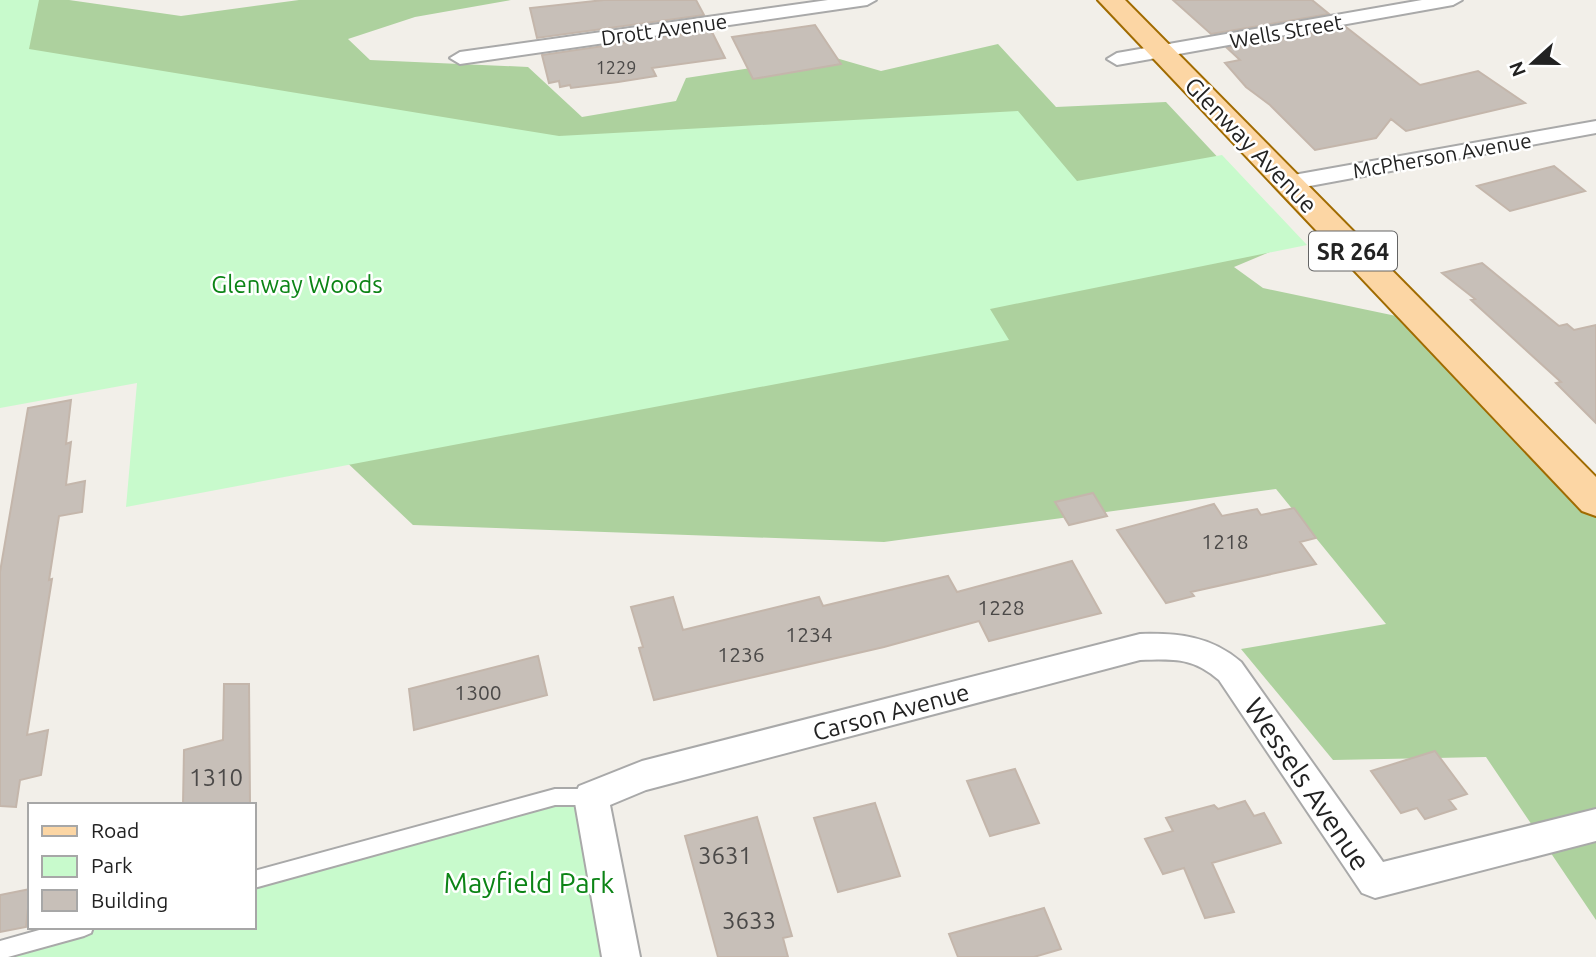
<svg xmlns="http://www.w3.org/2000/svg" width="1596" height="957" viewBox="0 0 1596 957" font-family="Ubuntu,sans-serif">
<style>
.forest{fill:#add19e}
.park{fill:#c8facc}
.building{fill:#c7bfb8;stroke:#c4b6ab;stroke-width:2}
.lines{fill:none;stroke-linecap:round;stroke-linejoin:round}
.service-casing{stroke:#a9a9a9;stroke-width:4}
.minor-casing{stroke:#a9a9a9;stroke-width:4}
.primary-casing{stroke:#a06b00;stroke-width:4}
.service{fill:#fff;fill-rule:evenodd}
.minor{fill:#fff;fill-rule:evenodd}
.primary{fill:#fcd6a4;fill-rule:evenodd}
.labels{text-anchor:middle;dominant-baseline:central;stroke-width:5;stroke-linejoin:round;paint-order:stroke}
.far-number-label{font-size:18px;fill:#4b4948}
.far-street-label{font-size:21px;fill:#222;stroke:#fff}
.number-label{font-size:21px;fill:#4b4948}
.shield{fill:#fff;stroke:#646464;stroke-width:2}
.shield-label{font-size:23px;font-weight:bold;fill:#222}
.street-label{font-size:24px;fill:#222;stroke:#fff}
.park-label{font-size:24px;fill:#0c8416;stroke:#fff}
.near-number-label{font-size:24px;fill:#4b4948}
.near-street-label{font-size:28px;fill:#222;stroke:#fff}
.near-park-label{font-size:28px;fill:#0c8416;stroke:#fff}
</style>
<rect width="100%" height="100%" fill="#f2efe9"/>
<path class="forest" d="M 0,0 L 69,0 L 181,16 L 299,0 L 511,0 L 415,17 L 348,39 L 370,60 L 528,67 L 582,117 L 676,101 L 686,78 L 829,56 L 881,71 L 998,44 L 1056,107 L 1166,102 L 1296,241 L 1234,267 L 1263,288 L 1420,321 L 1596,501 L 1596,920 L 1486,757 L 1333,760 L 1241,649 L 1386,624 L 1276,489 L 884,542 L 413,525 L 243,364 L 0,342 Z"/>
<path class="park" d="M 0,0 L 39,0 L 29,49 L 559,136 L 1018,111 L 1077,181 L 1222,155 L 1307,245 L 990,309 L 1009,340 L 126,507 L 137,383 L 0,408 Z
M 555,797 L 591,797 L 621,957 L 0,957 L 84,927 L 254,927 L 254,880 Z"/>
<path class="building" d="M 604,0 L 696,0 L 704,15 L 537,38 L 530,8 Z
M 1173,0 L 1312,0 L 1329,14 L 1211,34 Z
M 815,25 L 841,64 L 753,79 L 732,37 Z
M 1346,27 L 1420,85 L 1478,71 L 1525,103 L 1406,131 L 1391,119 L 1376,138 L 1315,150 L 1270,105 L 1246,87 L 1225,63 L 1240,60 L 1227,48 Z
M 711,30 L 725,58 L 652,68 L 656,76 L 618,82 L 571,88 L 570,85 L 560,87 L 559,81 L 549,83 L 542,55 Z
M 1554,166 L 1585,191 L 1510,211 L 1477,186 Z
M 1482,263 L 1559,326 L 1567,324 L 1574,330 L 1596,325 L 1596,423 L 1556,383 L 1561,382 L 1471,300 L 1475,299 L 1442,273 Z
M 71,400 L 66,444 L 71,442 L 66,485 L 85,481 L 82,512 L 59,516 L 49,580 L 52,579 L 27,735 L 48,730 L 41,775 L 20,780 L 16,807 L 0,806 L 0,572 L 28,408 Z
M 1093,493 L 1107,516 L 1069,525 L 1055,502 Z
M 1214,504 L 1222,516 L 1257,509 L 1261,515 L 1294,508 L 1316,538 L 1300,542 L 1316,564 L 1191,592 L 1194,596 L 1166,603 L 1117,530 Z
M 1072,561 L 1101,613 L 989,641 L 979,621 L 884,647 L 654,700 L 639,648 L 643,647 L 631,607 L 673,597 L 683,630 L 819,597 L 823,606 L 948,576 L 957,592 Z
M 538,656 L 547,695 L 414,730 L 409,689 Z
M 224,684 L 249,684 L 250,805 L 183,805 L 184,750 L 223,740 Z
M 1435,751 L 1467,794 L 1449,800 L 1456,809 L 1425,819 L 1417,808 L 1401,813 L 1371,771 Z
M 1015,769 L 1039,823 L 990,836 L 967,781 Z
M 1245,801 L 1254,816 L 1264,813 L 1281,843 L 1212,863 L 1234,912 L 1205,918 L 1184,868 L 1163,874 L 1145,839 L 1173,831 L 1166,818 L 1214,805 L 1218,809 Z
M 875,803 L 900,876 L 838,892 L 814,818 Z
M 757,817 L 792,936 L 783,938 L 788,957 L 718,957 L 685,836 Z
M 30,889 L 26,927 L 0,932 L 0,895 Z
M 1044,908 L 1061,949 L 1034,957 L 958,957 L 949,934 Z"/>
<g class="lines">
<defs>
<path id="service" d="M 555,789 L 591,789 L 597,792 L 600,797 L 597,802 L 591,805 L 555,805 L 254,888 L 254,871 Z
M 50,927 L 93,927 L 91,933 L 84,936 L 8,957 L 0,957 L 0,941 Z"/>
<path id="minor" d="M 828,0 L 876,0 L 867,5 L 460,64 L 450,58 L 460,52 Z
M 1422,0 L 1462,0 L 1453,5 L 1117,65 L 1107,59 L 1117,53 Z
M 1596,121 L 1596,133 L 1288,190 L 1280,188 L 1277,183 L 1280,178 L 1288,176 Z
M 1140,634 C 1178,633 1211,636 1241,662 L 1383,862 L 1596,809 L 1596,841 L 1375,898 L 1362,893 L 1219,680 C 1192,657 1174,659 1140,660 L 646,790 L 610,805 L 640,957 L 602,957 L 574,797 L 579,786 L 642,761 Z"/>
<path id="primary" d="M 1098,0 L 1125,0 L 1596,477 L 1596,516 L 1582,511 Z"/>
</defs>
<use href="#service" class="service-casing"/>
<use href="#minor" class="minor-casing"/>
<use href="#primary" class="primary-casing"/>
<use href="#service" class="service"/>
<use href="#minor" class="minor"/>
<use href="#primary" class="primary"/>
</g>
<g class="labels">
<g class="far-number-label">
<text x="616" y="67">1229</text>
</g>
<g class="far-street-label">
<text transform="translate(664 29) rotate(-8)">Drott Avenue</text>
<text transform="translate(1286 31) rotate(-10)">Wells Street</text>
<text transform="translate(1442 155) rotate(-10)">McPherson Avenue</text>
</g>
<g class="number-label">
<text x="1225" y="541">1218</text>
<text x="1001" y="607">1228</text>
<text x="809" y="634">1234</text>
<text x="741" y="654">1236</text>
<text x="478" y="692">1300</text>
</g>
<rect class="shield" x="1309" y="231.5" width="88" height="39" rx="5"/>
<g class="shield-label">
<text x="1353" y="251">SR 264</text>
</g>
<g class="street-label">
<text transform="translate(1251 145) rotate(46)">Glenway Avenue</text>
<text transform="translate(891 712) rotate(-15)">Carson Avenue</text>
</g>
<g class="park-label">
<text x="297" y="284">Glenway Woods</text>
</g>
<g class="near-number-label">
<text x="216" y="777">1310</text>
<text x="725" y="855">3631</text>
<text x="749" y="920">3633</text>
</g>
<g class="near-street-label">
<text transform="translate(1308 784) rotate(56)">Wessels Avenue</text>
</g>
<g class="near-park-label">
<text x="529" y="882">Mayfield Park</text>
</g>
</g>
<rect x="28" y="803" width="228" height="126" fill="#ffffff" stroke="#a7a7a7" stroke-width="2"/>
<rect x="42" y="826" width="35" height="10" fill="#fcd6a4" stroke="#a7a7a7" stroke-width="2"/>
<text x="91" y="838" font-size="21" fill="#222222">Road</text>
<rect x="42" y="856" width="35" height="21" fill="#c8facc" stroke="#a7a7a7" stroke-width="2"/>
<text x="91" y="873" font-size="21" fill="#222222">Park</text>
<rect x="42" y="890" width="35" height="21" fill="#c7bfb8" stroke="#a7a7a7" stroke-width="2"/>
<text x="91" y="908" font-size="21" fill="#222222">Building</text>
<g transform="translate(1533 63) rotate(249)" stroke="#ffffff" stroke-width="5" paint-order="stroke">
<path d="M0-5L12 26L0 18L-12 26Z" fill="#222222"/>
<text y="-10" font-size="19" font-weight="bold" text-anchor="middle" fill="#222222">N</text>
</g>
</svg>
